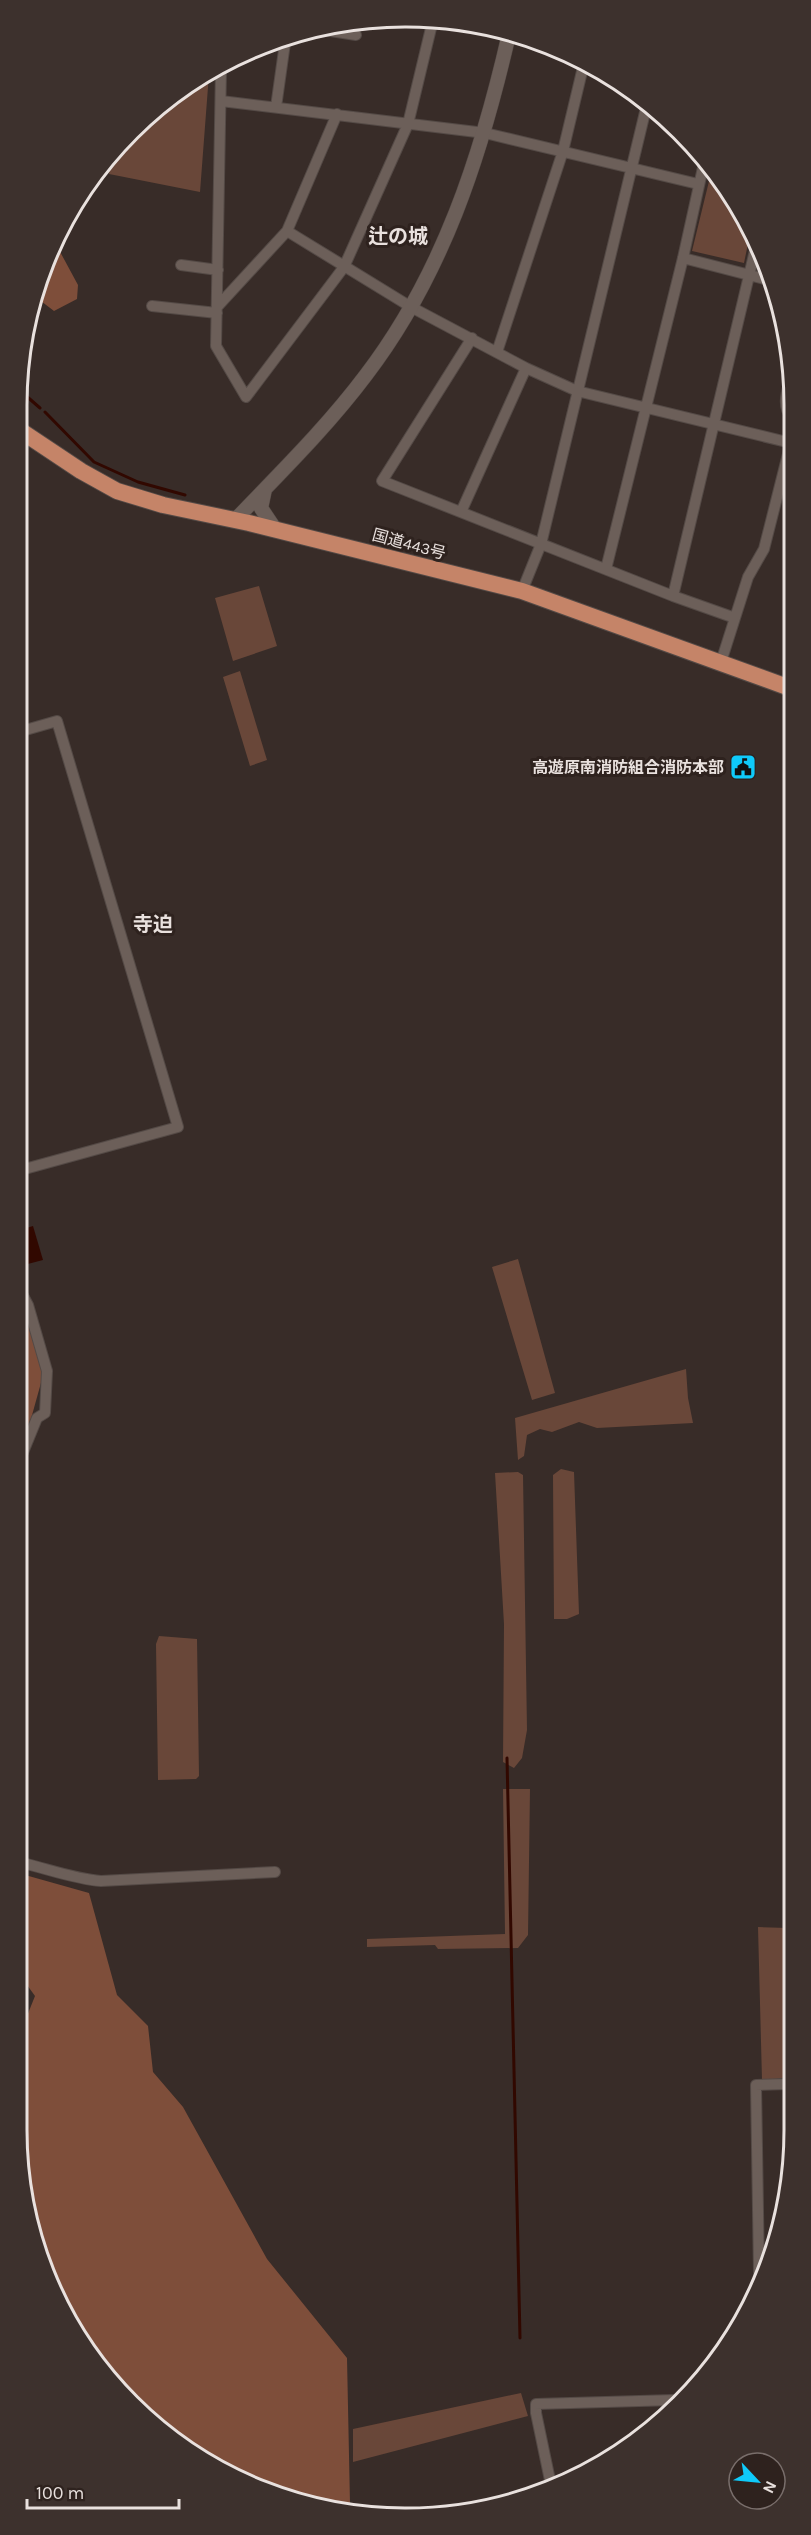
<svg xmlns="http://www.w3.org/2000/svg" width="811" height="2535" viewBox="0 0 811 2535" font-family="Karla,'Noto Sans JP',sans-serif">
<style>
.green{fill:#694739}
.forest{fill:#7e4e3a}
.water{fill:#310800}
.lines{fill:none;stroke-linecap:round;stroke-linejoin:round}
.stream{stroke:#310800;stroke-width:3}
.minor-casing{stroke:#544a46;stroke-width:12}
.tertiary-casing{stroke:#544a46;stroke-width:15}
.trunk-casing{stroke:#544a46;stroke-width:18}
.minor{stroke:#6c5f59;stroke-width:10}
.tertiary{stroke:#6c5f59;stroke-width:14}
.trunk{stroke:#c58468;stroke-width:16}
.labels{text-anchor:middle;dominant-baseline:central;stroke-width:6;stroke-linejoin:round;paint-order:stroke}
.street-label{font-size:16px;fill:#e9e1de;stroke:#2e221e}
.poi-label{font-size:16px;font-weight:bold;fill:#e9e1de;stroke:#2e221e;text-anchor:end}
.quarter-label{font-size:20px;font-weight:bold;fill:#e9e1de;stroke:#2e221e}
.rim{fill:none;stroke:#e9e1de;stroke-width:3}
</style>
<rect width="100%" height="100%" fill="#382c28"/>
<path class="green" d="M 209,74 L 200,192 L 109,174 L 112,160 L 190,82 Z
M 711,173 L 751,229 L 744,263 L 692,251 Z
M 259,586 L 277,646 L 233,661 L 215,598 Z
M 240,671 L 267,760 L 250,766 L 223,677 Z
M 518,1259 L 555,1393 L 532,1400 L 492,1267 Z
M 686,1369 L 688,1398 L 693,1423 L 597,1428 L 579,1422 L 552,1432 L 540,1429 L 527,1435 L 524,1456 L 518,1460 L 515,1418 Z
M 561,1469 L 574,1472 L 579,1614 L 567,1619 L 554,1619 L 553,1475 Z
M 518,1472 L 523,1475 L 527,1730 L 522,1758 L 514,1768 L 503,1762 L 504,1624 L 495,1473 Z
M 159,1636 L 197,1639 L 199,1776 L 196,1779 L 158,1780 L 156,1644 Z
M 503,1789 L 530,1789 L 528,1935 L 518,1948 L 438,1949 L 435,1945 L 367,1947 L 367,1939 L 505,1934 Z
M 758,1927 L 788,1928 L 787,2078 L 762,2080 Z
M 521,2393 L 528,2416 L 353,2462 L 353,2429 Z"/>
<path class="forest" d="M 58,248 L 78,285 L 77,299 L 54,311 L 37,298 Z
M 20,1299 L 44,1372 L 19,1462 Z
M 18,1873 L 89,1893 L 117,1995 L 148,2026 L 153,2072 L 183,2107 L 267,2259 L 347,2358 L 350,2504 L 340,2511 L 233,2478 L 113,2386 L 46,2278 L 17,2129 L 17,2036 L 19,2036 L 35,1996 L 17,1971 Z"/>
<path class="water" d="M 33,1226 L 43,1260 L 20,1266 L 20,1230 Z"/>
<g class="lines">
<path class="stream" d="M 24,394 L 40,408
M 45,412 L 94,462 L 138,482 L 185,495
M 507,1758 L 520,2338
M 25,2172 L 27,2172"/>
<defs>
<path id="minor" d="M 318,29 L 356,35
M 221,69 L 216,346 L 246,397 L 344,267 L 408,124 L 432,24
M 221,101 L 485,133 L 698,184
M 276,107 L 285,43
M 287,231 L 411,307 L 526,368 L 577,391 L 791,443
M 683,258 L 769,280
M 181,265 L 218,270
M 152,306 L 217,313
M 217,307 L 287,231 L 337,114
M 472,338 L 382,481 L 673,596 L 735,618
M 497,352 L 563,151 L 584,63
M 791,417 C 781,405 788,389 791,375
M 461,512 L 526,368
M 606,569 L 683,258 L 704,163
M 522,591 L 541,544 L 647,104
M 673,596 L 757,242
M 721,662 L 748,577 L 764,549 L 791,442
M 21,1170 L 178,1127 L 57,721 L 22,731
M 19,1462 L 37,1418 L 45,1413 L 47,1371 L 28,1305 L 20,1290
M 18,1862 C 46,1868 73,1879 101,1881 L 275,1872
M 759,2273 L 756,2085 L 787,2084
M 551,2485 L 536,2413 L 536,2404 L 674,2400"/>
<path id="tertiary" d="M 265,489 L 261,508 L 275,529
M 235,520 C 280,473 327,427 366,375 C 443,274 481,156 509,34"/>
<path id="trunk" d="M 24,433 L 81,471 L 117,491 L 163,505 L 249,523 L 522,591 L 790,688"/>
</defs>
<use href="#minor" class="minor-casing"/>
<use href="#tertiary" class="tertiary-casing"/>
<use href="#trunk" class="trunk-casing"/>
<use href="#minor" class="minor"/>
<use href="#tertiary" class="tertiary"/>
<use href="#trunk" class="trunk"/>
</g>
<defs>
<symbol id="civic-square" viewBox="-11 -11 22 22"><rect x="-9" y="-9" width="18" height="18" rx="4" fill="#0fcafa" stroke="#2e221e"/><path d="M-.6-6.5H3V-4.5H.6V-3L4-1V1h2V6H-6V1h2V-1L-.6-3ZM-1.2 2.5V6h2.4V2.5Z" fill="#111"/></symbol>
</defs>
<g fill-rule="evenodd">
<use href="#civic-square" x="728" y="752" width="30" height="30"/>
</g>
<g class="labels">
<g class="street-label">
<text transform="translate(409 544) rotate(15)">国道443号</text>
</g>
<g class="poi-label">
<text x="724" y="767">高遊原南消防組合消防本部</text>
</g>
<g class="quarter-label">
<text x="398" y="236">辻の城</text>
<text x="153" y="924">寺迫</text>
</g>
</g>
<path d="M0 0H811V2535H0ZM405 27H406A378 378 0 0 1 784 405V2130A378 378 0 0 1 406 2508H405A378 378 0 0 1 27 2130V405A378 378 0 0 1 405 27Z" fill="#3d312d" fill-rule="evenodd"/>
<path class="rim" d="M405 27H406A378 378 0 0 1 784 405V2130A378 378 0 0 1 406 2508H405A378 378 0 0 1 27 2130V405A378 378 0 0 1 405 27Z"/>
<g transform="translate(757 2481) rotate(116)"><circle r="28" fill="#2e221e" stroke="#796e6b" stroke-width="1.5"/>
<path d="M0-4.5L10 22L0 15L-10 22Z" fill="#0fcafa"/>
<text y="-9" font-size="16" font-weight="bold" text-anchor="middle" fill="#e9e1de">N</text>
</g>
<path d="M27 2499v9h152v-9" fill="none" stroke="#e9e1de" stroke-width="3"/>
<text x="36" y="2499" font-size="18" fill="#e9e1de" stroke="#2e221e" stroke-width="4.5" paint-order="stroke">100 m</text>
</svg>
